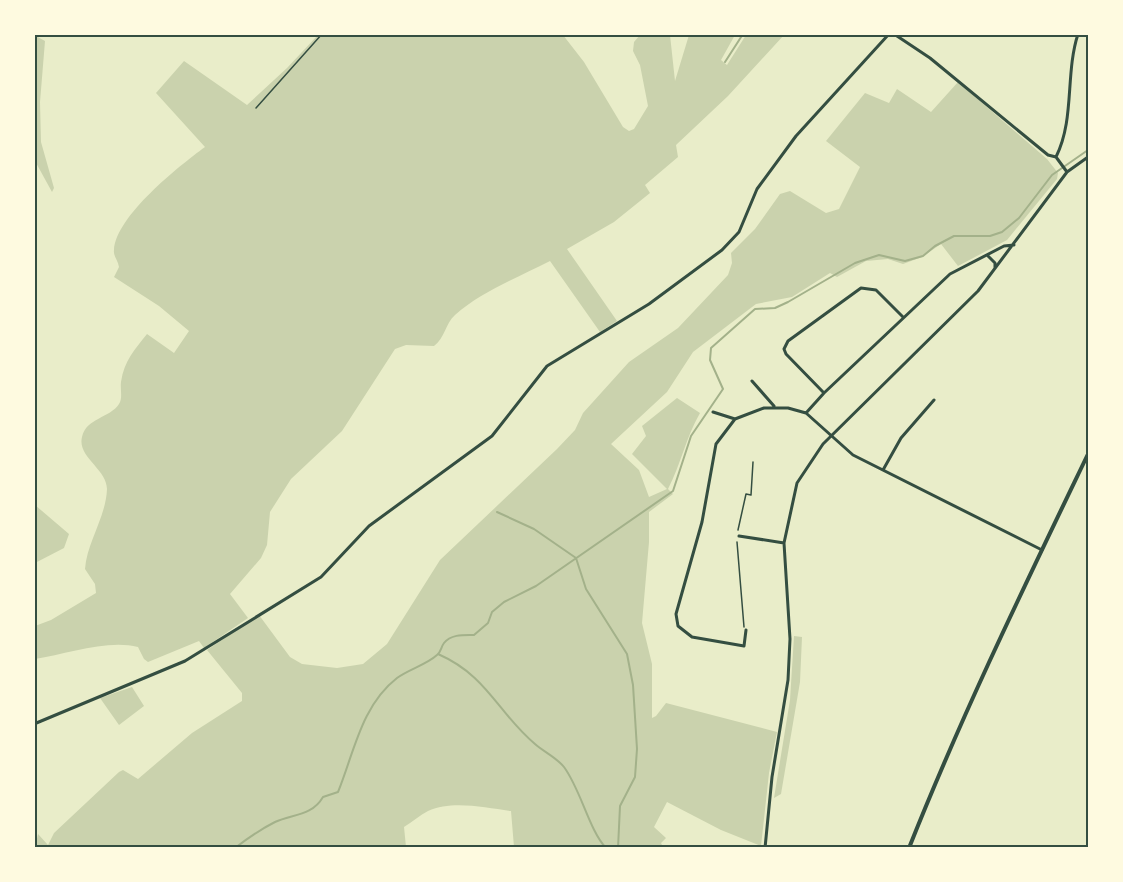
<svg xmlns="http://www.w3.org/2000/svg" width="1123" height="882" viewBox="0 0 1123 882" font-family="'DM Sans',sans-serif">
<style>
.green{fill:#cad2ad}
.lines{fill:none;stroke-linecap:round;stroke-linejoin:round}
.stream{stroke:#a3b18a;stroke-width:2}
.path{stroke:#344e41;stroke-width:1.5}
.minor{stroke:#344e41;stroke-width:3}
.secondary{stroke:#344e41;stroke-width:4}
.neatline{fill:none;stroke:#344e41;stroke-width:2}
</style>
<rect width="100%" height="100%" fill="#e9edc9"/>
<path class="green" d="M 34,35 L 45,41 L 40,102 L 41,142 L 54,188 L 52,192 L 35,161 Z
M 318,35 L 563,35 L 584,62 L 623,127 L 629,131 L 634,129 L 648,106 L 640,65 L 633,51 L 634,42 L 640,35 L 670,35 L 675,81 L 689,35 L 735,35 L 721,60 L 727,65 L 746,35 L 784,35 L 728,96 L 676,145 L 678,157 L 645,185 L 650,193 L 614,222 L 567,249 L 617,321 L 600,332 L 550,261 C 517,278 482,291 455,315 C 445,324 445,338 434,346 L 406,345 L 395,349 L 342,431 L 291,479 L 270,512 L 267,545 L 261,558 L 230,594 L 248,618 L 204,648 L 199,641 L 148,662 L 144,659 L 138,647 C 108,639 66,654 35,659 L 35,626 L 51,620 L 96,593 L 95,584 L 85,569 C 87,542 106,517 107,489 C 107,469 77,457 82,437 C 86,418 110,418 119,404 C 123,398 120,389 121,382 C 124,361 135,349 147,334 L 174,353 L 189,331 L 159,306 L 114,277 L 119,267 C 118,260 113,256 114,250 C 116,216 179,166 205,147 L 156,93 L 184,61 L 247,105 L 287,68 Z
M 958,82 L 1047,159 L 1058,173 L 1057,179 L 1007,240 L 958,266 L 941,244 L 922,257 L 903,264 L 888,259 L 866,261 L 837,277 L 830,273 L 792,297 L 756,304 L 693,352 L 667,392 L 611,444 L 639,470 L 649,497 L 667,489 L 632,454 L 646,436 L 642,426 L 677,398 L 700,413 C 686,437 681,464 668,489 L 673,494 L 649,512 L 649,542 L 642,623 L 652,664 L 652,718 L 656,716 L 666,703 L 777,732 L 769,773 L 761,846 L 721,830 L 667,802 L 654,827 L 666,838 L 661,843 L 663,847 L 514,847 L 511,811 C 485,808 453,800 428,811 C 420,815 412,822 404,827 L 406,847 L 35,848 L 38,834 L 48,845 L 54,833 L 119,772 L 123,770 L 138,779 L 192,733 L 242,701 L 242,693 L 207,650 L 259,615 L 290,657 L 302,664 L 337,668 L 363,664 L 387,644 L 440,560 L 557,449 L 575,430 L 583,413 L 629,362 L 678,328 L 728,275 L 732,263 L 731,253 L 755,229 L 780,194 L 790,191 L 826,213 L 839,209 L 860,167 L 826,141 L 865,93 L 889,103 L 897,89 L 931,112 Z
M 35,505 L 69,534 L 64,548 L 35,563 Z
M 794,636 L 802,637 L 800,682 L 781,794 L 774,798 L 790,700 Z
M 132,687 L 144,706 L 119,725 L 100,698 Z"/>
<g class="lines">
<path class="stream" d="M 725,62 L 743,34
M 497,512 L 534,529 L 576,558
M 576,558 L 586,589 L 627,654 L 633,685 L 637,749 L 635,777 L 620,806 L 618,848
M 438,654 C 488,676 497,712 535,744 C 544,752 556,757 564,767 C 581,790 589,830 606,848
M 235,848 C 248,838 261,829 275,822 C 293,814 312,816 323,797 L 338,792 C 354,753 361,706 397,678 C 409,669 426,665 437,655 C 441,652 441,647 444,643 C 451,634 464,635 474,635 L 488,623 L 492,612 L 504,602 L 536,586 L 673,491 L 691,436 L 723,389 L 710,360 L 711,348 L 755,309 L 775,308 L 788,302 L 855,263 L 879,255 L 905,261 L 923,256 L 935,246 L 954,236 L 990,236 L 1002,232 L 1019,218 L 1052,175 L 1088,150"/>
<path class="path" d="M 256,108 L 322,34
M 738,530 L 746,494 L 751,495 L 753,462
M 737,542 L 744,627"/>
<path class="minor" d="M 894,34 L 930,58 L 1048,155 L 1056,157
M 1067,172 L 1056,157 C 1075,119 1065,74 1078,34
M 987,255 L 995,263 L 995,268
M 752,381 L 774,406
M 824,393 L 786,354 L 784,349 L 788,341 L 861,288 L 876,290 L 903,317
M 713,412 L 735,419
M 806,413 L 824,393 L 950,274 L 1004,246 L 1014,245
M 883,470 L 901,438 L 934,400
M 739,536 L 784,543
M 746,630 L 744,646 L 692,637 L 678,626 L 676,614 L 702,522 L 716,444 L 735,419 L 764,408 L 788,408 L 806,413 L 853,455 L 1042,550
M 34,724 L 185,661 L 321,577 L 369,526 L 492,436 L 547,366 L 649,304 L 722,250 L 739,232 L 757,189 L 796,136 L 889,34
M 765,848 L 772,777 L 788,680 L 790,639 L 784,543 L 797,483 L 823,444 L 978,291 L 1067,172 L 1088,157"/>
<path class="secondary" d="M 909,848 C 963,712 1025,585 1088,454"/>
</g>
<rect width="1123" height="882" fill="none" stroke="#fefae0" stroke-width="72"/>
<rect x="36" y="36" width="1051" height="810" class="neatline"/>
</svg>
